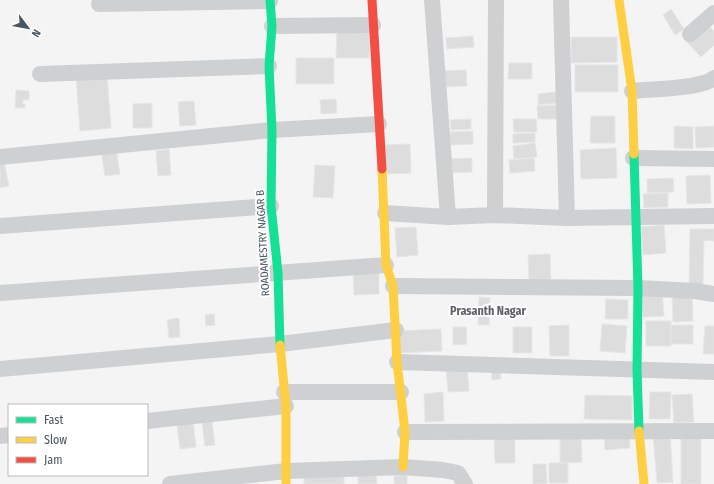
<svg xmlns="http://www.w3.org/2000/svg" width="714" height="484" viewBox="0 0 714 484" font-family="'Fira Sans Condensed',sans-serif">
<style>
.building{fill:#ddddde;stroke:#e5e6e7}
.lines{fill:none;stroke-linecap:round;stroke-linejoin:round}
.street{stroke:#ced0d2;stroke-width:16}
.fast{stroke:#16e098;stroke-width:9}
.slow{stroke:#ffcf43;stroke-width:9}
.jam{stroke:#f24e42;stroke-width:9}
.labels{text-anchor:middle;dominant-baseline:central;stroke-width:4;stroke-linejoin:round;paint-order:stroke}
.street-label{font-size:11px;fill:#4a5661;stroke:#fff}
.neighbourhood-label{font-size:12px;font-weight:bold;fill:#5f6368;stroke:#fff}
</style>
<rect width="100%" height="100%" fill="#f4f4f4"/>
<path class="building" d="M 671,9 L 684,29 L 675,35 L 663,15 Z
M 705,22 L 714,31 L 714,45 L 701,57 L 685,40 Z
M 337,28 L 370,29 L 369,58 L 336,58 Z
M 473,36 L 474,47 L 447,49 L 446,38 Z
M 571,37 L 617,37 L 617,62 L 571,63 Z
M 296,58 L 334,58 L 334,84 L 296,84 Z
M 509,63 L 532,63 L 532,79 L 508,79 Z
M 575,65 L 618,65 L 618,92 L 575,92 Z
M 466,70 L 467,86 L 444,87 L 443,71 Z
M 107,74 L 111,128 L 80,131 L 76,76 Z
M 16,90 L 29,91 L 29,100 L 23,100 L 23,104 L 25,104 L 25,108 L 15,108 Z
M 556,92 L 557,103 L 538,105 L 538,94 Z
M 336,99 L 337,113 L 321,114 L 320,100 Z
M 194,101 L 196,125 L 180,126 L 178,102 Z
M 152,103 L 152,128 L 133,128 L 133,104 Z
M 559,105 L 559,119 L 538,119 L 537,106 Z
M 591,116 L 615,116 L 615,143 L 590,143 Z
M 471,119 L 471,129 L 451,130 L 450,120 Z
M 513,119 L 536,119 L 537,132 L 514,132 Z
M 674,126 L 693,127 L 693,149 L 674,148 Z
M 714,126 L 714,147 L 696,148 L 695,127 Z
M 473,131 L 473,144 L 450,145 L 450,132 Z
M 535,133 L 535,142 L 513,143 L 513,134 Z
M 535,143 L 537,157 L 514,159 L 513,146 Z
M 410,144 L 411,173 L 386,174 L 385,145 Z
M 116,148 L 120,174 L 105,176 L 101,150 Z
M 616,148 L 617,178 L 581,179 L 580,150 Z
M 169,149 L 171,175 L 158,176 L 156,151 Z
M 472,158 L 472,172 L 450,173 L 449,159 Z
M 534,158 L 535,171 L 510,173 L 509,160 Z
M 4,161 L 9,186 L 0,188 L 0,162 Z
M 315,165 L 335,166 L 333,198 L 313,197 Z
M 710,175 L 711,203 L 687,204 L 686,176 Z
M 673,178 L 674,192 L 647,193 L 647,179 Z
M 668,193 L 668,207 L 644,208 L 643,194 Z
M 664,225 L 666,253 L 643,255 L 641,227 Z
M 416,227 L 418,255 L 397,257 L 395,228 Z
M 690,229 L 714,229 L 714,241 L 704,240 L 703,286 L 689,286 Z
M 550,254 L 551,281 L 529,282 L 528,255 Z
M 353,270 L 379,270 L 379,294 L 354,295 Z
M 662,290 L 664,316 L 643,317 L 642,291 Z
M 692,293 L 693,321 L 673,322 L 672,294 Z
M 479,297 L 490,298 L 489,325 L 478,325 Z
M 606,299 L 628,300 L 628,319 L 605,319 Z
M 214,314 L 215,325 L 206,326 L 205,315 Z
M 179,318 L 180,337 L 169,338 L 167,320 Z
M 646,321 L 671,321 L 671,346 L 646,346 Z
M 602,324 L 627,326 L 625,353 L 600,351 Z
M 569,325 L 569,356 L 550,356 L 549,326 Z
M 671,325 L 693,325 L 693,344 L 671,344 Z
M 705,326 L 714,326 L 714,354 L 703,354 Z
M 453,327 L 466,327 L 467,344 L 453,345 Z
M 513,327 L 532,327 L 532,353 L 513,353 Z
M 441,329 L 442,351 L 398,353 L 398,331 Z
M 467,365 L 469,391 L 448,392 L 446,366 Z
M 500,366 L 501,379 L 492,380 L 491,367 Z
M 443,392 L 444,421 L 425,422 L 424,394 Z
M 650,392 L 671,392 L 670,419 L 649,419 Z
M 692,394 L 694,422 L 674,423 L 672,395 Z
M 585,395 L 632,396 L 632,420 L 584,419 Z
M 212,421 L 215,445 L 205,446 L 202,422 Z
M 193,422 L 196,447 L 180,449 L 177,424 Z
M 629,432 L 630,448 L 605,450 L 604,434 Z
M 670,432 L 673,482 L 657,483 L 653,434 Z
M 681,433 L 701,433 L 701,484 L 681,484 Z
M 515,434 L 515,463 L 495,463 L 494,435 Z
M 560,434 L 581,434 L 582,462 L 560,463 Z
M 549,463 L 568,463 L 568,483 L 549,483 Z
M 533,464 L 546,464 L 547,484 L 533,484 Z
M 304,473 L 344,473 L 344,484 L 304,484 Z
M 376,473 L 377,484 L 358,484 L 358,474 Z
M 407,475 L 407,484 L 394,484 L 394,476 Z"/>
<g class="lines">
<path class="street" d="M 432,0 L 448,217
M 561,0 L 567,218
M 99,4 L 270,1
M 272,26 L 373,25
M 690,34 L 714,13
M 40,74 L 269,66
M 632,91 C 651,89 701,89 714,78
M 0,157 L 272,130 L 379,124
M 633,158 L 714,159
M 385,213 L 448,217 L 495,215 L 567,218 L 714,216
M 495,215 L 496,0
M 0,226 L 271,206
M 393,286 L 638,288 L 695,291 L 714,294
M 0,293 L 386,265
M 397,362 L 714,372
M 0,369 L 280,344 L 396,330
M 284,392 L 401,392
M 147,421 L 286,406
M 405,432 L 714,431
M 0,436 L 9,435
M 170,484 L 286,471 L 403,467 L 443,470 L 458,473 L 465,484"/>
<path class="fast" d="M 270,0 L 272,26 L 269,66 L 272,130 L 271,206 L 278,273 L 280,345
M 634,154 L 638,288 L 637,369 L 639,431"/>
<path class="slow" d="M 619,0 L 632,91 L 634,154
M 382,169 L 386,265 L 393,286 L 397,362 L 405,432 L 403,467
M 280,345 L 286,406 L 286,484
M 639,431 L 644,484"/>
<path class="jam" d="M 372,0 L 382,169"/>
</g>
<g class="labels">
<g class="street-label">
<text transform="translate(263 243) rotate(-93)">ROADAMESTRY NAGAR B</text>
</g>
<g class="neighbourhood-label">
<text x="488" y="311">Prasanth Nagar</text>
</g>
</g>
<rect x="8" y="404" width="140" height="72" fill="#ffffff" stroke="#b7bbc0"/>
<rect x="16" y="417" width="20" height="6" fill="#16e098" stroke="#b7bbc0"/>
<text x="44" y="424" font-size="12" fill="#4a5661">Fast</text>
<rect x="16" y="437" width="20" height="6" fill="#ffcf43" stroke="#b7bbc0"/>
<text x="44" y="444" font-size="12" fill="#4a5661">Slow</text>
<rect x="16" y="457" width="20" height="6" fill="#f24e42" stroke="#b7bbc0"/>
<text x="44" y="464" font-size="12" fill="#4a5661">Jam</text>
<g transform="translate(28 28) rotate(122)" stroke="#ffffff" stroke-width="3" paint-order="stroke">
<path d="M0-3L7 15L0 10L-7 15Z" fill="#4a5661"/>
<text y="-6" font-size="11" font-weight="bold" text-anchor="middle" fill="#4a5661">N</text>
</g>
</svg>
